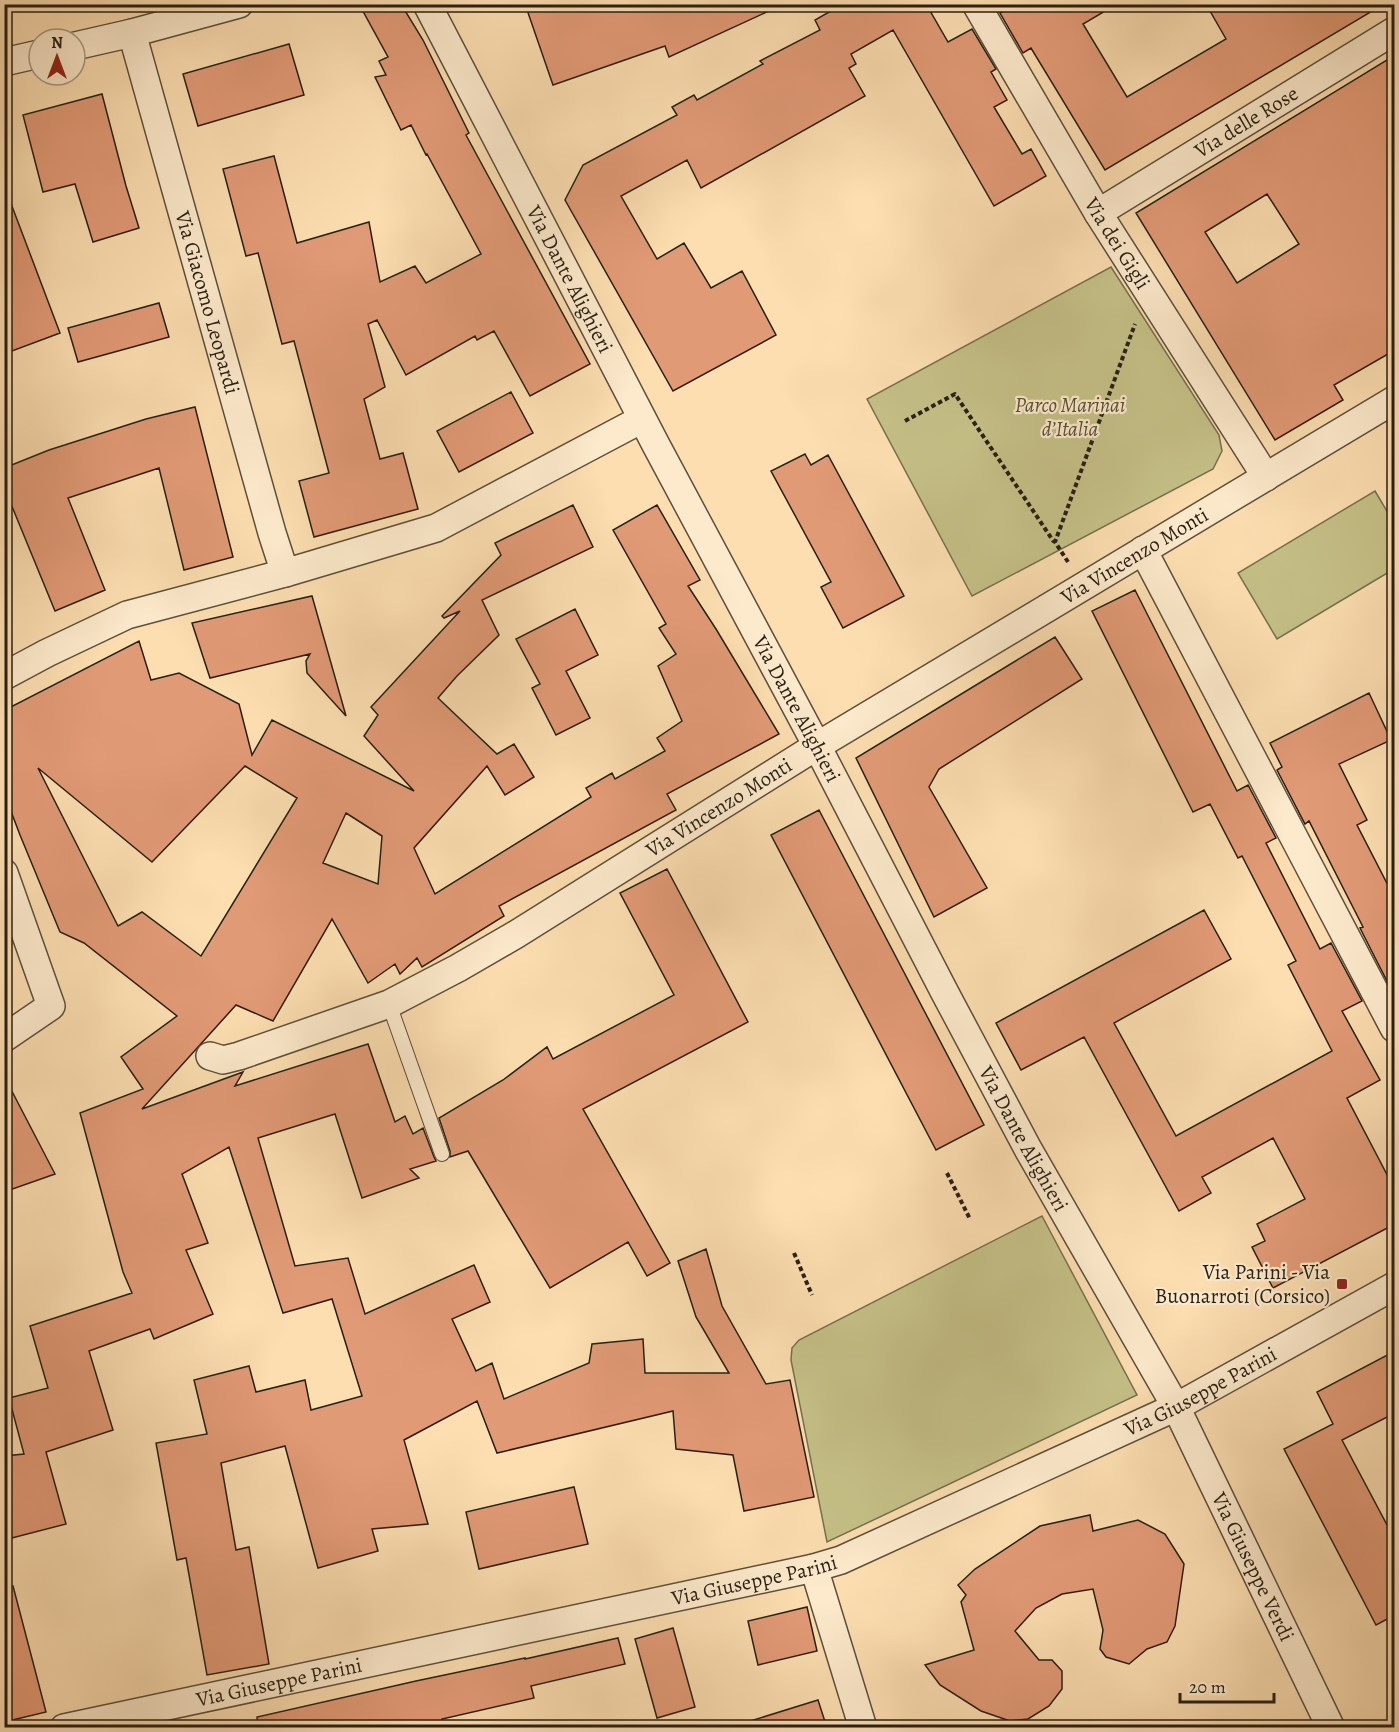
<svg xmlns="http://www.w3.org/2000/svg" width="1399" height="1732" viewBox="0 0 1399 1732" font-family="Alegreya,serif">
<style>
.green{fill:#c5c087;stroke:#76704e;stroke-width:1.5}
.building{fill:#e19a76;stroke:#271f15;stroke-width:1.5;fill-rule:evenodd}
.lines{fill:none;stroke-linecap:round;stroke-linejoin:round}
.lane-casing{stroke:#5c4f3c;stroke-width:16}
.street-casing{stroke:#5c4f3c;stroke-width:30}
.path{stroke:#271f15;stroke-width:4;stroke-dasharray:4.5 3;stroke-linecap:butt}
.lane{stroke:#fdeacc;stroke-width:14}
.street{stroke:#fdeacc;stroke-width:27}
.poi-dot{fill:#8f2418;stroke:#fdeacc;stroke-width:2}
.labels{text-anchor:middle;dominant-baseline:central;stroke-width:4.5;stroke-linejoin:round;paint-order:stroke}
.street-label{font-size:21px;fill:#271f15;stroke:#fdeacc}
.park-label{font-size:21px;font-style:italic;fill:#564f37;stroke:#fdeacc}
.poi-label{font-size:21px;fill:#271f15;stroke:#fdeacc;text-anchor:end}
</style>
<rect width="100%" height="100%" fill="#fcdeb1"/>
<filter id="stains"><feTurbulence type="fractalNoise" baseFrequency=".00333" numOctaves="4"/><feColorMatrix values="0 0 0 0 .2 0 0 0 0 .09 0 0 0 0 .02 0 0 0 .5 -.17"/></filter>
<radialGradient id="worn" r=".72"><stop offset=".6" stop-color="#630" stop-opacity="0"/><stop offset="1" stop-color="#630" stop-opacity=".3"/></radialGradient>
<path class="green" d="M 1111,267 L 1219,435 L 1222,451 L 1213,469 L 972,596 L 867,399 Z
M 1375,491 L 1394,523 L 1394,569 L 1277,639 L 1238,573 Z
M 1042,1216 L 1137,1395 L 827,1542 L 791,1360 L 792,1348 L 799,1340 Z"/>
<path class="building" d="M 359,4 L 401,4 L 423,40 L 469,133 L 466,135 L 590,364 L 530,396 L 494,331 L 477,340 L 475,336 L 406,375 L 377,320 L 368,324 L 385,387 L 364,399 L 380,459 L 403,453 L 418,509 L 314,537 L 299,481 L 329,473 L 294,341 L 282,344 L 258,253 L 246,256 L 223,169 L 274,156 L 297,243 L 369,222 L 380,282 L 415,266 L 426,283 L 481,254 L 427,154 L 426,155 L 411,125 L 401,130 L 375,77 L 386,75 L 379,61 L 388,57 Z
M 525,4 L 784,4 L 669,57 L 665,46 L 553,85 Z
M 843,4 L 938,4 L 929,9 L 948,42 L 972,29 L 996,69 L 991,72 L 1007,100 L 994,107 L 1022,154 L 1031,149 L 1046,176 L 994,206 L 893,30 L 851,54 L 856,64 L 849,68 L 865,96 L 701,188 L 687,160 L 621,196 L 657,259 L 684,243 L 711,288 L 742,271 L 776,335 L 673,391 L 565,200 L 583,165 L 677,115 L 672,107 L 694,95 L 697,100 L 763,64 L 760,61 L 820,30 L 815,20 Z
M 1016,4 L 1117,4 L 1083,24 L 1127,97 L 1226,39 L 1206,4 L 1384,4 L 1105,170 L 1031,48 L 1023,53 L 1000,13 Z
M 289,44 L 304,95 L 198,126 L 183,74 Z
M 1395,55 L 1395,350 L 1334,385 L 1343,400 L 1275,440 L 1136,213 ZM 1267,194 L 1299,244 L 1237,283 L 1205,232 Z
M 102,94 L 126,186 L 139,228 L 93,242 L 75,184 L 43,192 L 23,115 Z
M 7,193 L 60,333 L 4,354 L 4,194 Z
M 159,303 L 169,337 L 78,362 L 68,328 Z
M 511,392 L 533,433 L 459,472 L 437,431 Z
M 195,407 L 233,557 L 184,570 L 159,468 L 68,498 L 105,590 L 55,611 L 4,487 L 4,468 L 49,450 L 146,419 Z
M 805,454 L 811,465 L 828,455 L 904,596 L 843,628 L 821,587 L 831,582 L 771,471 Z
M 573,505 L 593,547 L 482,600 L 499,635 L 457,676 L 438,698 L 497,754 L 514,744 L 534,777 L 505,795 L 487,766 L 414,848 L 435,894 L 591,797 L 586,788 L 612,773 L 615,779 L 665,751 L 657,738 L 682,721 L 658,666 L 676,654 L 659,628 L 666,624 L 613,530 L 657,505 L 700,580 L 688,586 L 716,629 L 779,734 L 667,794 L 676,810 L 499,906 L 504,916 L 422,967 L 417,958 L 400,974 L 395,964 L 368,983 L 332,919 L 273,1021 L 236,1005 L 142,1109 L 243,1072 L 235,1086 L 368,1044 L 395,1122 L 405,1116 L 413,1134 L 423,1128 L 434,1157 L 436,1161 L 410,1169 L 419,1178 L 362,1198 L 335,1114 L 258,1138 L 295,1266 L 348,1258 L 365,1314 L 474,1265 L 490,1302 L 452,1319 L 476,1371 L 492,1363 L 504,1399 L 589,1363 L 592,1344 L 643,1339 L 645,1373 L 729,1373 L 696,1317 L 678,1261 L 706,1249 L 722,1306 L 766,1384 L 790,1380 L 814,1497 L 744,1511 L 733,1455 L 676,1449 L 673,1411 L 497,1453 L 477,1401 L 404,1440 L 428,1524 L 372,1529 L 378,1551 L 318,1568 L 285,1446 L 221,1463 L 236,1550 L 249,1547 L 269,1664 L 207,1675 L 186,1558 L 177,1560 L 156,1443 L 207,1434 L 194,1380 L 249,1366 L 256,1392 L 305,1380 L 311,1410 L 362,1396 L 332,1299 L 283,1313 L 229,1147 L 182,1174 L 208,1243 L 186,1250 L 213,1314 L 154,1339 L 150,1329 L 89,1351 L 113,1430 L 46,1452 L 66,1524 L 4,1540 L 4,1456 L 24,1454 L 9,1398 L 48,1388 L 30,1326 L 132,1293 L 123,1272 L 80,1113 L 143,1089 L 121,1057 L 177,1016 L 84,943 L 60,932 L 20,835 L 4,793 L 4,703 L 7,709 L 139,641 L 151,680 L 179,673 L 239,704 L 252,755 L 272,720 L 414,791 L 364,736 L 378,715 L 371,707 L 460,611 L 444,618 L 442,616 L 501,555 L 495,543 ZM 245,766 L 297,798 L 201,956 L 142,912 L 118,926 L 38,768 L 152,862 ZM 346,813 L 382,836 L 378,884 L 323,863 Z
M 1135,590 L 1237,791 L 1248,785 L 1276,838 L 1266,843 L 1320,949 L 1331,943 L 1362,1001 L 1342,1011 L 1380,1080 L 1347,1098 L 1395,1190 L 1395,1224 L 1273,1288 L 1252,1247 L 1265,1241 L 1257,1224 L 1305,1199 L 1273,1138 L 1202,1177 L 1211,1193 L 1179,1211 L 1084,1037 L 1021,1070 L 996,1023 L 1204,910 L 1231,959 L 1114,1023 L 1176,1136 L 1332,1051 L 1288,965 L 1296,961 L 1242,856 L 1238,858 L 1210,804 L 1193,812 L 1092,611 Z
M 312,596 L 346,716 L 307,673 L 306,661 L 310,654 L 210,678 L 192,623 Z
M 575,609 L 598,655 L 566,671 L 590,718 L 556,735 L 532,688 L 540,684 L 516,639 Z
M 1055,637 L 1082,679 L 939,769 L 929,787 L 987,888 L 934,917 L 856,758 Z
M 1369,693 L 1391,740 L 1339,764 L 1367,820 L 1357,825 L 1395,899 L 1395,984 L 1390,987 L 1360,928 L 1363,927 L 1309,821 L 1305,824 L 1277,770 L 1282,767 L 1270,743 Z
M 819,810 L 984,1125 L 936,1150 L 771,835 Z
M 667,869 L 748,1022 L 583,1109 L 670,1263 L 647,1276 L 628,1242 L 550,1288 L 468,1151 L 450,1157 L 450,1151 L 439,1118 L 503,1080 L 547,1047 L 553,1059 L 674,995 L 620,893 Z
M 4,1076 L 55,1174 L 4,1192 Z
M 1395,1351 L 1395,1413 L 1342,1440 L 1395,1540 L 1395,1615 L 1376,1625 L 1284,1449 L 1333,1424 L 1317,1392 Z
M 574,1487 L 588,1544 L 479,1569 L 466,1512 Z
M 1090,1515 L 1093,1531 L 1138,1520 L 1165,1534 L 1184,1564 L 1175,1626 L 1167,1642 L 1147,1649 L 1129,1664 L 1106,1657 L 1100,1649 L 1103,1630 L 1093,1589 L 1062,1594 L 1036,1608 L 1015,1631 L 1039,1660 L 1052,1660 L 1062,1671 L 1062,1689 L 1049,1706 L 1028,1719 L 1010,1721 L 981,1711 L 940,1685 L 925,1665 L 974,1650 L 961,1602 L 966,1595 L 958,1585 L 975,1569 L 1040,1526 Z
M 13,1586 L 46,1712 L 4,1722 L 4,1587 Z
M 807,1607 L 817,1651 L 758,1665 L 748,1621 Z
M 673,1628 L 695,1707 L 657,1718 L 635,1639 Z
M 618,1638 L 625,1664 L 531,1686 L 534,1698 L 442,1719 L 444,1728 L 258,1728 L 257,1717 L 416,1681 L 525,1658 L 525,1659 Z
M 818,1700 L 827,1728 L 748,1728 L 747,1722 Z"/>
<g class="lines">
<defs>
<path id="lane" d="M 389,1004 L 442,1154"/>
<g id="street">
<path id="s1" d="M 427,4 L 656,445 L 817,746 L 945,993 L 1028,1149 L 1176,1407 L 1331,1728"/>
<path id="s2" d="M 976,4 L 1098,213 L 1266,477"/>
<path id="s3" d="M 132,33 L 272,533 L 285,573"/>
<path d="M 75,46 L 132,33 L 239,4"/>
<path d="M 4,62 L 39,54"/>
<path id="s4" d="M 1098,213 L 1394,31"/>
<path d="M 1143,550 L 1394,1028"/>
<path d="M 4,676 L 47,653 L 127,615 L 285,573 L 436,528 L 642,419"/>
<path d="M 4,873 L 51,1006 L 4,1038"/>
<path id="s5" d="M 210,1056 L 223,1060 L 239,1056 L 389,1004 L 458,968 L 515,935 L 817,746 L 1394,400"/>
<path d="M 814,1568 L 863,1728"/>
<path id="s6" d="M 64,1728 L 814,1568 L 841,1560 L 1176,1407 L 1394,1286"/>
</g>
</defs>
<use href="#lane" class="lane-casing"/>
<use href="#street" class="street-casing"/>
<path class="path" d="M 905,421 L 955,394 L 1054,542
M 1068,562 L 1055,542 L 1135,324
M 947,1173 L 970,1219
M 794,1253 L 812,1295"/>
<use href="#lane" class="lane"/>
<use href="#street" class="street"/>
</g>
<rect class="poi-dot" x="1336" y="1278" width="12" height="12" rx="3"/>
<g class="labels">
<g class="street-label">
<text stroke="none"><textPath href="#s4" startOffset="174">Via delle Rose</textPath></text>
<text stroke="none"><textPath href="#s2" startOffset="278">Via dei Gigli</textPath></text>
<text stroke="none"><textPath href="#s1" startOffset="310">Via Dante Alighieri</textPath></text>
<text stroke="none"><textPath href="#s3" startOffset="280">Via Giacomo Leopardi</textPath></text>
<text stroke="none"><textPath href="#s5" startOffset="1059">Via Vincenzo Monti</textPath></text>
<text stroke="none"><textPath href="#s1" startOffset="796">Via Dante Alighieri</textPath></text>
<text stroke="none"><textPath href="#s5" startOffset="573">Via Vincenzo Monti</textPath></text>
<text stroke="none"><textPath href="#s1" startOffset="1282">Via Dante Alighieri</textPath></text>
<text stroke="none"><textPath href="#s6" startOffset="1192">Via Giuseppe Parini</textPath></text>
<text stroke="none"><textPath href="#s1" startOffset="1768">Via Giuseppe Verdi</textPath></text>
<text stroke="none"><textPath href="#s6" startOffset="706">Via Giuseppe Parini</textPath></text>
<text stroke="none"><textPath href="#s6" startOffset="220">Via Giuseppe Parini</textPath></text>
</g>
<g class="park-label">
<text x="1070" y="405">Parco Marinai<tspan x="1070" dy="24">d’Italia</tspan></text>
</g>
<g class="poi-label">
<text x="1330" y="1272">Via Parini - Via<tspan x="1330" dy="24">Buonarroti (Corsico)</tspan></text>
</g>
</g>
<rect width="1399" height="1732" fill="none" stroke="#fcdeb1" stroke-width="24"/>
<rect x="6" y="6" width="1387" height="1720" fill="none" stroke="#271f15" stroke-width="3"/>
<rect x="12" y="12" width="1375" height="1708" fill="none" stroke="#271f15" stroke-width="1.5"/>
<g transform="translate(57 57)"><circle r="28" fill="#fdeacc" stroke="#a79983" stroke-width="1.5"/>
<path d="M0-4.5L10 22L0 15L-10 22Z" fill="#8f2418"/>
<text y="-9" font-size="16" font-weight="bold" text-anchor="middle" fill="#271f15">N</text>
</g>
<path d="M1180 1693v9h94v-9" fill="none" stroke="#271f15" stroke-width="3"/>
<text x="1189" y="1693" font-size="18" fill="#271f15" stroke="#fdeacc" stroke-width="4.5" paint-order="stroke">20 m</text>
<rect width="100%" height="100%" filter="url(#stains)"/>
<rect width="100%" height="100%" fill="url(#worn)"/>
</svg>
